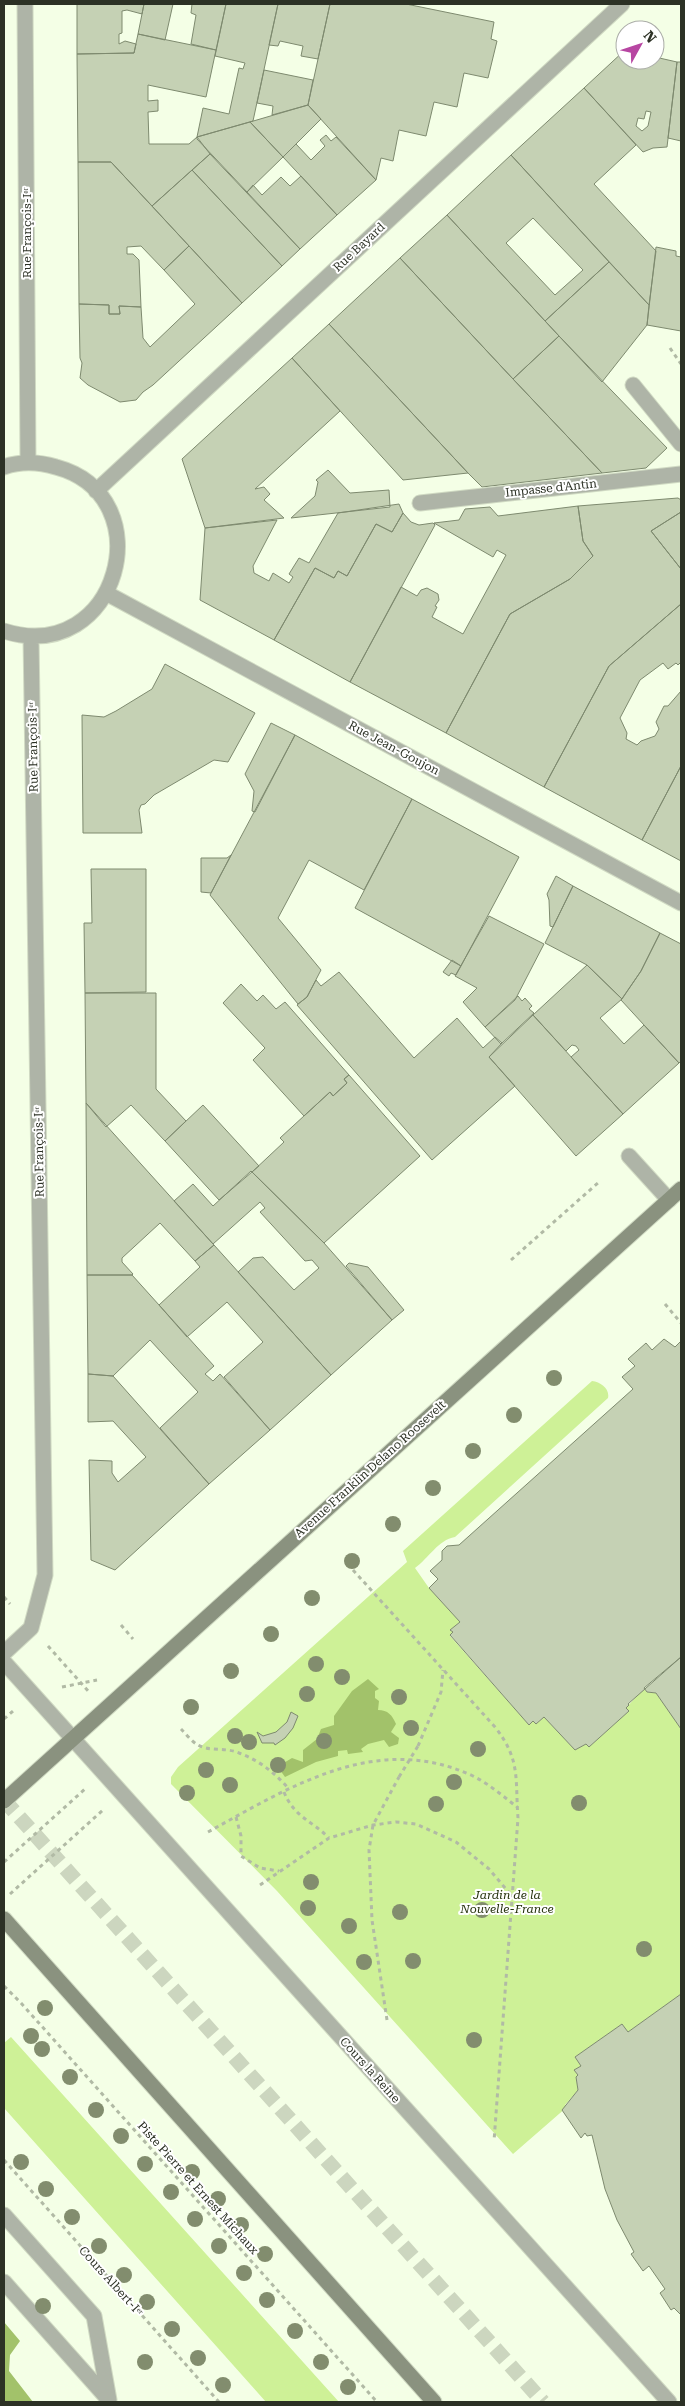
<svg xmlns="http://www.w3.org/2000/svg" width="685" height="2406" viewBox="0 0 685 2406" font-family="'Roboto Serif',serif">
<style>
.green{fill:#cef197}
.water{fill:#a2c26a}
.building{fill:#c5d1b4;stroke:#7e8a6f;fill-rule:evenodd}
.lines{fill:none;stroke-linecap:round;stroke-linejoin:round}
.primary-tunnel{stroke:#ccd6bf;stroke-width:15;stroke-dasharray:15 8;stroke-linecap:butt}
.lane-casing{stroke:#d0dac3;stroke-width:17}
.street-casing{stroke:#d0dac3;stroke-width:17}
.secondary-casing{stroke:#d0dac3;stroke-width:17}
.path{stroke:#b1baa5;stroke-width:3;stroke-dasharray:4 4;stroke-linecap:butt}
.lane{stroke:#aeb4a7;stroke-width:15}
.street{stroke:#aeb4a7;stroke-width:15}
.secondary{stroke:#8a927f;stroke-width:15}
.path-bridge{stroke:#b1baa5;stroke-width:3;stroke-dasharray:4 4;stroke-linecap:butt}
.tree{fill:#828d6e}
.labels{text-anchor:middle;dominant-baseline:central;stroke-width:4;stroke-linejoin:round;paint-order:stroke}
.street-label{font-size:12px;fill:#2c3125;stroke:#fff}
.park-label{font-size:12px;font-style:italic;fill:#24300b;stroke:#fff}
</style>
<rect width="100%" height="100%" fill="#f4ffe6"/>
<path class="green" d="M 592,1381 C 601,1382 610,1389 608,1398 L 455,1537 C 438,1540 429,1558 415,1568 L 429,1588 L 460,1622 L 450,1630 L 453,1632 L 450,1636 L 529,1725 L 533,1721 L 536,1724 L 544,1717 L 575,1750 L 586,1744 L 589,1747 L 629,1711 L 626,1708 L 644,1688 L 647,1692 L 656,1693 L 681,1729 L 681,1994 L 628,2032 L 622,2024 L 575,2057 L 581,2066 L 575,2071 L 578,2075 L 576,2077 L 578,2090 L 565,2105 L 567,2107 L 513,2154 L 277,1891 L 171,1784 L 171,1777 L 178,1767 L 407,1562 L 403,1551 Z
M 11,2037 L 339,2402 L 266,2402 L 4,2108 L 4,2043 Z"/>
<path class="water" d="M 368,1679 L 379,1689 L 375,1691 L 375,1698 L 379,1701 L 378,1710 C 388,1710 392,1715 396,1724 L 391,1732 L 399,1738 L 398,1744 L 389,1747 L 384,1740 L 368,1744 L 361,1749 L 363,1752 L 348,1754 L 347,1750 L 338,1751 L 338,1756 L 316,1762 L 285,1777 L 280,1770 L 282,1764 L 292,1758 L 303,1762 L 303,1750 L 317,1739 L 321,1729 L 334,1725 L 334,1716 L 352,1691 Z
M 4,2322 L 20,2341 L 10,2355 L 9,2371 L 33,2402 L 4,2402 Z"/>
<path class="building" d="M 77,4 L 144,4 L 142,14 L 127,10 L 122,11 L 122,33 L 119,34 L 119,44 L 125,41 L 136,44 L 134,53 L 77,54 Z
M 144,4 L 173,4 L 165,40 L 138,34 Z
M 192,4 L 226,4 L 216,50 L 191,44 L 196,15 L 191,13 Z
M 226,4 L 278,4 L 253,121 L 197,137 L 203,108 L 229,114 L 239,68 L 243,69 L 245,63 L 215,56 Z
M 278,4 L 330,4 L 318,59 L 301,56 L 303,46 L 280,41 L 278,46 L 269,45 Z
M 330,4 L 406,4 L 494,22 L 491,39 L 497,41 L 488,78 L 464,73 L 457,107 L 434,102 L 426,136 L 399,130 L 393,161 L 381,158 L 376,180 L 308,105 Z
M 138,34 L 216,50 L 206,97 L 148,85 L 148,101 L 158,100 L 158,111 L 148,112 L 149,144 L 189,144 L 197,137 L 210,154 L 152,206 L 111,162 L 78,162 L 77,54 L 134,53 Z
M 625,50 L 625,60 L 655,60 L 655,57 L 677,62 L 667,147 L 653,148 L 643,152 L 584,88 ZM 646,111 L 651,112 L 648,126 L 642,131 L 636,126 L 638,118 L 644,119 Z
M 677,62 L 681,62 L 681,141 L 668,138 Z
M 264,70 L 313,80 L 308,105 L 272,115 L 273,106 L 257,103 Z
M 584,88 L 636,145 L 594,184 L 656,251 L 649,305 L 511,155 Z
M 308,105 L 321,119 L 283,157 L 250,122 Z
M 250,122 L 283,157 L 247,192 L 197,139 L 197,137 Z
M 326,135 L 331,141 L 336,137 L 376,180 L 337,215 L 283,157 L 296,144 L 311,160 L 325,146 L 320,140 Z
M 210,154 L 300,249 L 282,266 L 192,170 Z
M 511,155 L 609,262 L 545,321 L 447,215 ZM 533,218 L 583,270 L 555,295 L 506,243 Z
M 78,162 L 111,162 L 189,246 L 164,270 L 141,246 L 127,247 L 127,254 L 133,254 L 139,260 L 141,307 L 119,306 L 120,314 L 109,314 L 109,305 L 79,304 Z
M 192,170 L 282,266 L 242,303 L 152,206 Z
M 301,176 L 337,215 L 300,249 L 247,192 L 253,185 L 262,195 L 281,177 L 290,186 Z
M 447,215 L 559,336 L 513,379 L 400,258 Z
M 189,246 L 242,303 L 153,385 L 143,392 L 136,400 L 120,402 L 88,385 L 80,378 L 82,363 L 80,358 L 79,304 L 109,305 L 109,314 L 120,314 L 119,306 L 141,307 L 143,338 L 150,347 L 195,304 L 164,270 Z
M 656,247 L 676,251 L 676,256 L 681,257 L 681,331 L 647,325 Z
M 400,258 L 513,379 L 602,473 L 482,487 L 468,473 L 329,324 Z
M 609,262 L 649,305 L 647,325 L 602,382 L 545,321 Z
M 329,324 L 468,473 L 403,480 L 292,358 Z
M 559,336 L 667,448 L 646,468 L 602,473 L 513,379 Z
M 292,358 L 340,411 L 255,489 L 264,487 L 270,494 L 264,500 L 284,518 L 205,528 L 182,459 Z
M 328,470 L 350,493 L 389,490 L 390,507 L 291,518 L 315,496 L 318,482 L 316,480 Z
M 678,498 L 681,500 L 681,512 L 651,531 L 681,569 L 681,604 L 609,666 L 544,787 L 446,733 L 510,614 L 570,579 L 593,556 L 583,541 L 578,506 Z
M 399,504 L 403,513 L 392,532 L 376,524 L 347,576 L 338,571 L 334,578 L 315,568 L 274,640 L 200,600 L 205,528 L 277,520 L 253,566 L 254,573 L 269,581 L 273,573 L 289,583 L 293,577 L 289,574 L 299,558 L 309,563 L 338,513 Z
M 578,506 L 583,541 L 593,556 L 570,579 L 510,614 L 446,733 L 350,682 L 401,587 L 417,596 L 421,590 L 427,588 L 438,594 L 439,600 L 435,606 L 437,607 L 432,617 L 463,634 L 506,555 L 497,550 L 493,557 L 434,523 L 459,520 L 465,509 L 490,507 L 498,516 Z
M 681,512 L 681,569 L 651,531 Z
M 403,513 L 411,522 L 419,525 L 433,523 L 435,525 L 350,682 L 274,640 L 315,568 L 334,578 L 338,571 L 347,576 L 376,524 L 392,532 Z
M 681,604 L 681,662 L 678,665 L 676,663 L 668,669 L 663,663 L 640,680 L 620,718 L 627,733 L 626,739 L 637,745 L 641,741 L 655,736 L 659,729 L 656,722 L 664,706 L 668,706 L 681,691 L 681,766 L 642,840 L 544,787 L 609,666 Z
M 165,664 L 255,713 L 228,762 L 214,760 L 154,795 L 145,804 L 141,805 L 139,810 L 142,833 L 83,833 L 82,715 L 104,717 L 116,711 L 152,689 Z
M 271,723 L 295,735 L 255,812 L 252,811 L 254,791 L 245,774 Z
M 295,735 L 412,799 L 364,890 L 309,860 L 278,918 L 321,970 L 307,997 L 298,1004 L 210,895 Z
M 681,766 L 681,861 L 642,840 Z
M 412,799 L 519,857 L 461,966 L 355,908 Z
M 231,855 L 211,893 L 201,892 L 201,858 L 227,858 Z
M 91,869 L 146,869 L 146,992 L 85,993 L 84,923 L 92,923 Z
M 556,876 L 573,886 L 553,927 L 550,926 L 549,900 L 547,894 Z
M 573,886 L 660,933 L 641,971 L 622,999 L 587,965 L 545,943 Z
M 489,916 L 544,944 L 515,1000 L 485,1027 L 463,1002 L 477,988 L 455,976 Z
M 660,933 L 681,944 L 681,1061 L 679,1063 L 621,1000 L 641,971 Z
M 452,960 L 461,966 L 456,975 L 451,973 L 449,976 L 443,972 Z
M 587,965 L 622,999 L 600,1018 L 624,1044 L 644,1025 L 679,1063 L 623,1114 L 571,1057 L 579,1050 L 576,1046 L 572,1045 L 566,1051 L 533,1015 Z
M 339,972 L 414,1058 L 457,1018 L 483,1048 L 495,1037 L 502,1043 L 489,1057 L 515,1086 L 432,1160 L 297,1005 L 307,997 L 316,980 L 321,986 Z
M 241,984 L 257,1001 L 263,995 L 276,1009 L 285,1002 L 349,1075 L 344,1079 L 347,1083 L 333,1096 L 330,1092 L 304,1116 L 253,1060 L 265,1048 L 223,1003 Z
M 85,993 L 156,993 L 156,1089 L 186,1121 L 165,1141 L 131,1105 L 106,1127 L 86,1103 Z
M 518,996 L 522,1001 L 525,998 L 532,1006 L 529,1009 L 534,1013 L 501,1044 L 485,1027 Z
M 533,1015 L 623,1114 L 576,1156 L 489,1057 Z
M 349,1075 L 420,1156 L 324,1243 L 252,1172 L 284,1142 L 280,1138 L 330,1092 L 333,1096 L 347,1083 L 344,1079 Z
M 86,1103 L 214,1245 L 195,1261 L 160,1223 L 122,1258 L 122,1262 L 133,1274 L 132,1275 L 87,1275 Z
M 203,1105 L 259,1166 L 219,1200 L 165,1141 Z
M 251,1171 L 324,1243 L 392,1320 L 331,1375 L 238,1272 L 253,1258 L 263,1257 L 294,1290 L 319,1268 L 312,1260 L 305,1261 L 260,1212 L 265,1208 L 260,1202 L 213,1244 L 174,1201 L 193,1184 L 213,1206 Z
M 214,1245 L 331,1375 L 270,1430 L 224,1377 L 263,1342 L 227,1302 L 187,1337 L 159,1305 L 200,1267 L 195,1261 Z
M 349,1263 L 368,1267 L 404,1310 L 392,1320 L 346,1266 Z
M 87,1275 L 132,1275 L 214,1366 L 205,1374 L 213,1381 L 220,1374 L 270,1430 L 209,1484 L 160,1428 L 198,1392 L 150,1340 L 113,1376 L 88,1374 Z
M 664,1339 L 675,1347 L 681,1341 L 681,1657 L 628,1704 L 629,1705 L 626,1708 L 629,1711 L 589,1747 L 586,1744 L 575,1750 L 544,1717 L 536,1724 L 533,1721 L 529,1725 L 450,1635 L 453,1632 L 450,1630 L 460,1622 L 429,1588 L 438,1579 L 430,1571 L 442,1560 L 442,1551 L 447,1546 L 459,1545 L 633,1389 L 622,1377 L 635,1366 L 628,1359 L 646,1343 L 652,1350 Z
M 88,1374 L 113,1376 L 209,1484 L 115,1570 L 91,1560 L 89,1460 L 112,1461 L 112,1473 L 118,1482 L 146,1457 L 113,1421 L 88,1422 Z
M 681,1657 L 681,1729 L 656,1693 L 647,1692 L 644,1688 Z
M 291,1712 L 298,1716 L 293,1728 L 285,1738 L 275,1745 L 274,1743 L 262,1743 L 257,1732 L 263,1736 L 276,1732 L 287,1722 Z
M 681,1994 L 681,2315 L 674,2308 L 671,2310 L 660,2293 L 665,2289 L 649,2266 L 643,2271 L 631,2254 L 634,2252 L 617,2220 L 605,2189 L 592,2135 L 587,2136 L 585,2133 L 581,2138 L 562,2110 L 578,2090 L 576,2077 L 578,2075 L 574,2070 L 581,2066 L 575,2057 L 622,2024 L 628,2032 Z"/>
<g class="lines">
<path class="primary-tunnel" d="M 4,1800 L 543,2402"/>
<defs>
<path id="lane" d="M 633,385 L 681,444
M 420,503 L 681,474
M 4,2215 L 94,2316 L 109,2400
M 4,2282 L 108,2399"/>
<path id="street" d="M 25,4 L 28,462
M 4,467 C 21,461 39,462 56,467 C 164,496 119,667 4,631
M 96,491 L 622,4
M 106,593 L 681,903
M 629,1156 L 669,1200
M 4,1653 L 31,1628 L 45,1575 L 31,637
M 4,1662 L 669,2402"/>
<path id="secondary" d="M 4,1801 L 681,1189
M 4,1919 L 434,2402"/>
</defs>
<use href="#lane" class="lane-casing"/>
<use href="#street" class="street-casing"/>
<use href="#secondary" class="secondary-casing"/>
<path class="path" d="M 670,348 L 681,364
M 511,1260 L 599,1182
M 665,1304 L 681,1323
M 353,1570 L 495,1727 C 521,1760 515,1779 518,1818 L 494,2141
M 4,1597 L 10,1604
M 121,1625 L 133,1639
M 48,1646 L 89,1692
M 62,1687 L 97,1680
M 4,1719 L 13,1711
M 181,1729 C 186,1734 192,1742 198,1745 C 210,1752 226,1747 239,1753 C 259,1760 276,1774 289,1789
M 418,1746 L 441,1692 L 443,1670
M 284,1792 C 294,1817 311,1820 329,1838
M 236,1817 L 241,1836 L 241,1856 L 260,1868 L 279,1871
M 208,1832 C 290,1787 377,1731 473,1776 C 489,1784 503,1796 517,1807
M 4,1862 L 85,1789
M 260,1885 L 329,1838 L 373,1825 L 396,1822 L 416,1824 L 456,1842 L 489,1869 L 512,1896
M 10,1894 L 103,1810
M 4,1986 L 21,2003 L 377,2402
M 387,2020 L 372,1920 L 369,1850 L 373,1825 L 399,1777
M 4,2160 L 219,2402"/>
<use href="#lane" class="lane"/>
<use href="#street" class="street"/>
<use href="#secondary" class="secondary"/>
<path class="path-bridge" d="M 399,1777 L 418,1746"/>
</g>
<g class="tree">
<circle cx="554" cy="1378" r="8"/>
<circle cx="514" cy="1415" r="8"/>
<circle cx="473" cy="1451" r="8"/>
<circle cx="433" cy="1488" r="8"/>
<circle cx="393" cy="1524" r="8"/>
<circle cx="352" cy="1561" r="8"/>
<circle cx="312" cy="1598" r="8"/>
<circle cx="271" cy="1634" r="8"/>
<circle cx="316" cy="1664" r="8"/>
<circle cx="231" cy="1671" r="8"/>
<circle cx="342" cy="1677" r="8"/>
<circle cx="307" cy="1694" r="8"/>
<circle cx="399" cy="1697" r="8"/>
<circle cx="191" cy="1707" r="8"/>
<circle cx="411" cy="1728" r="8"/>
<circle cx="235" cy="1736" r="8"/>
<circle cx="324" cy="1741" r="8"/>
<circle cx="249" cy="1742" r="8"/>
<circle cx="478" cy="1749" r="8"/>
<circle cx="278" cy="1765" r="8"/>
<circle cx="206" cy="1770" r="8"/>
<circle cx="454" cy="1782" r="8"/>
<circle cx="230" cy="1785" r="8"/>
<circle cx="187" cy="1793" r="8"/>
<circle cx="579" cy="1803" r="8"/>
<circle cx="436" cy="1804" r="8"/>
<circle cx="311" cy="1882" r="8"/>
<circle cx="308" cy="1908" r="8"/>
<circle cx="482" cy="1910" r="8"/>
<circle cx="400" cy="1912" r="8"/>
<circle cx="349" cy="1926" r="8"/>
<circle cx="644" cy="1949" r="8"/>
<circle cx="413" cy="1961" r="8"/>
<circle cx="364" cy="1962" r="8"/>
<circle cx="45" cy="2008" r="8"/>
<circle cx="31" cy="2036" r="8"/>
<circle cx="474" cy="2040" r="8"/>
<circle cx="42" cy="2049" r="8"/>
<circle cx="70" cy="2077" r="8"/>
<circle cx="96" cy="2110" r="8"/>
<circle cx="121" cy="2136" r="8"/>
<circle cx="21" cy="2162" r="8"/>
<circle cx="145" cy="2164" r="8"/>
<circle cx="192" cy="2172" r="8"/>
<circle cx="46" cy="2189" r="8"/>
<circle cx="171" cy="2192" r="8"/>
<circle cx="218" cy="2199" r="8"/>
<circle cx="72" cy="2217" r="8"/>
<circle cx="195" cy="2219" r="8"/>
<circle cx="241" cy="2225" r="8"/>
<circle cx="99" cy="2246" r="8"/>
<circle cx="219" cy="2246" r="8"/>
<circle cx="265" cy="2254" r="8"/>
<circle cx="244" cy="2273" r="8"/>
<circle cx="124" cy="2275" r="8"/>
<circle cx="267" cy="2300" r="8"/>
<circle cx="147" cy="2302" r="8"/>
<circle cx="43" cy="2306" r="8"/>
<circle cx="172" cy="2329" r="8"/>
<circle cx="295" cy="2331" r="8"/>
<circle cx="198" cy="2358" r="8"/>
<circle cx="145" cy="2362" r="8"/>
<circle cx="321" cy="2362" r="8"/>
<circle cx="223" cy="2385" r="8"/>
<circle cx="348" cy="2387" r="8"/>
</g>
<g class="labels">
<g class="street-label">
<text transform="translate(27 233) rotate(-90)">Rue François-Iᵉʳ</text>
<text transform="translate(359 247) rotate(-43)">Rue Bayard</text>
<text transform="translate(551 488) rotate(-6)">Impasse d'Antin</text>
<text transform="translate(33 747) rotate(-91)">Rue François-Iᵉʳ</text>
<text transform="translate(394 748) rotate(28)">Rue Jean-Goujon</text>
<text transform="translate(39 1152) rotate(-91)">Rue François-Iᵉʳ</text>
<text transform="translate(370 1469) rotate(-42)">Avenue Franklin Delano Roosevelt</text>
<text transform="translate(370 2070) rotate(48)">Cours la Reine</text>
<text transform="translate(198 2188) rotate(48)">Piste Pierre et Ernest Michaux</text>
<text transform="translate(111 2281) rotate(48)">Cours Albert-Iᵉʳ</text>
</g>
<g class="park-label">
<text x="507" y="1895">Jardin de la<tspan x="507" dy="14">Nouvelle-France</tspan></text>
</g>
</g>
<rect width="685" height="2406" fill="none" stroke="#2c3125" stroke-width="10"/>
<g transform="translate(640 45) rotate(50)"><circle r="24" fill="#ffffff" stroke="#abada8"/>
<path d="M0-4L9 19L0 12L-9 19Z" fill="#b746a2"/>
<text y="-8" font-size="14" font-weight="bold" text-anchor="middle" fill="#2c3125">N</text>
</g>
</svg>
